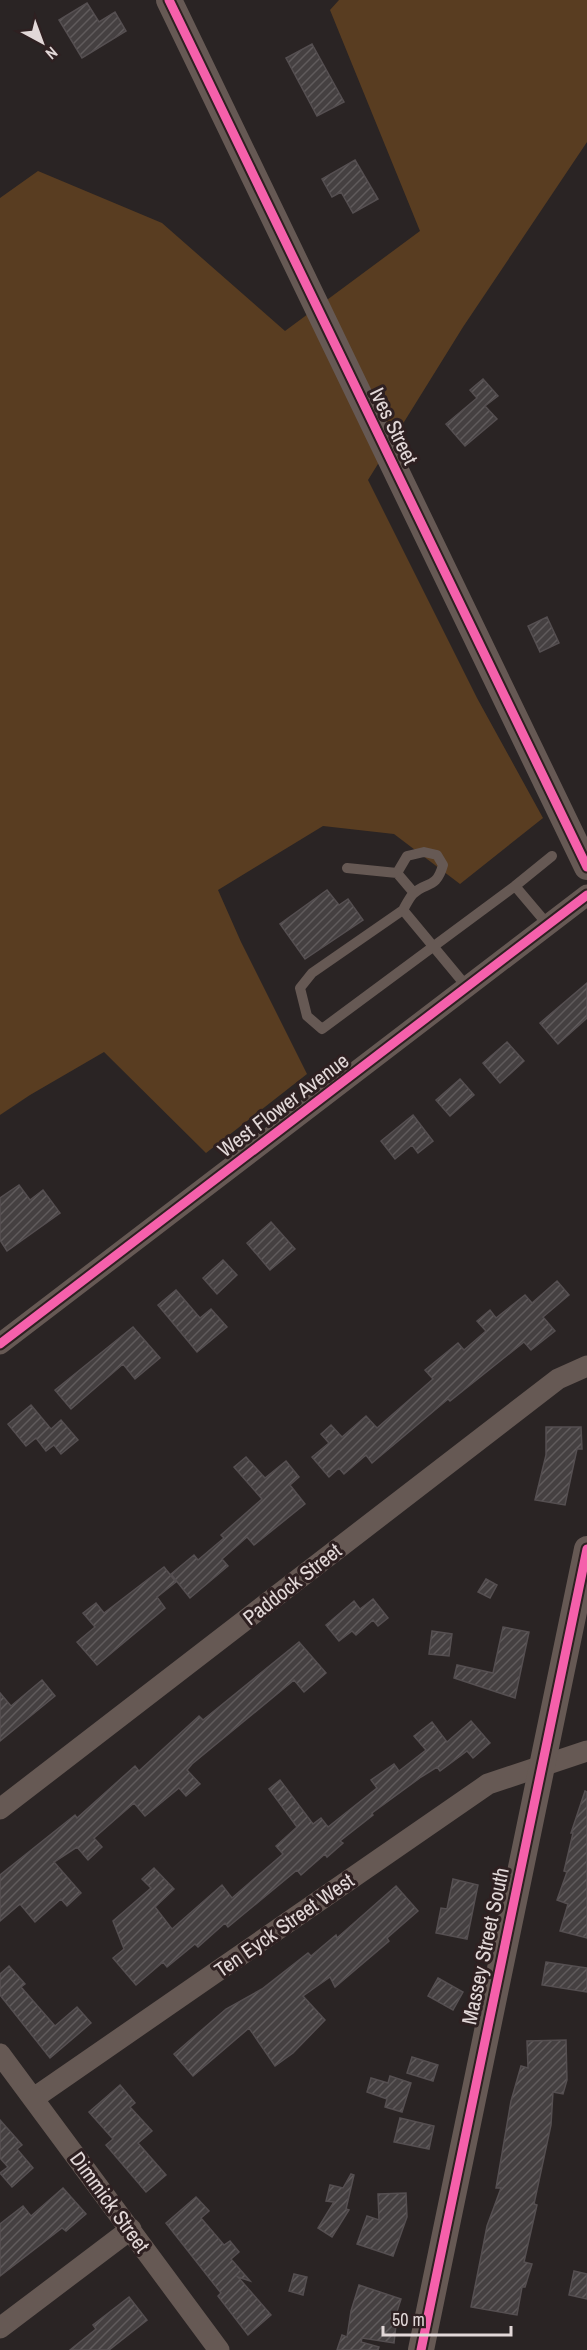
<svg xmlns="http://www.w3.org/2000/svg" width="587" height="2350" viewBox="0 0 587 2350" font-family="'Archivo Narrow',sans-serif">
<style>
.green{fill:#593d21}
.building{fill:url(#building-hatch);stroke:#554f51;stroke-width:1.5}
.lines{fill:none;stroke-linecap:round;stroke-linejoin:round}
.service{stroke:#665954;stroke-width:10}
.minor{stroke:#665954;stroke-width:21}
.tertiary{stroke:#665954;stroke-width:26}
.cycleway-casing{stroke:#2e2021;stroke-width:13}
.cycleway{stroke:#f560ab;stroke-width:9}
.labels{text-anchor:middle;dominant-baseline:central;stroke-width:6;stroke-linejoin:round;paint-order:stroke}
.street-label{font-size:21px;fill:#e2d8d8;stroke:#2e2021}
</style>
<defs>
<pattern id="building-hatch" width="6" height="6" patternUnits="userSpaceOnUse" patternTransform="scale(1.5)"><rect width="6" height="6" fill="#454041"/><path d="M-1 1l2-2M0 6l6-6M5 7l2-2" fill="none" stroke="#605b5c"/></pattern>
</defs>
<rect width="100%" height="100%" fill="#2a2424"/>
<path class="green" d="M 339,0 L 587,0 L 587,142 L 463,327 L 368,480 L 477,698 L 543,818 L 460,884 L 394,834 L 323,826 L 218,890 L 241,942 L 307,1074 L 206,1153 L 104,1052 L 30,1095 L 0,1115 L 0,198 L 38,171 L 162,223 L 285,331 L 420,231 L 330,10 Z"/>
<path class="building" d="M 87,3 L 99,22 L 115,12 L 126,31 L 82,58 L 59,20 Z
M 312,44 L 344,102 L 317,116 L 286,58 Z
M 355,160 L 378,199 L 353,213 L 341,192 L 332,197 L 322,179 Z
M 483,379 L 498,396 L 485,406 L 497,419 L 465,446 L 446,424 L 477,398 L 470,390 Z
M 547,617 L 559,643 L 540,652 L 528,626 Z
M 327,890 L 339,905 L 348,899 L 363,920 L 305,959 L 280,924 Z
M 587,983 L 587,1018 L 558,1044 L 540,1023 Z
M 507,1042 L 524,1061 L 500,1083 L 483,1063 Z
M 460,1079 L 474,1095 L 450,1116 L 436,1100 Z
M 413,1115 L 433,1141 L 418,1153 L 412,1145 L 395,1159 L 381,1141 Z
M 19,1185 L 30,1200 L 43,1190 L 60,1213 L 7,1251 L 0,1240 L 0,1198 Z
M 271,1222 L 295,1249 L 270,1270 L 247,1243 Z
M 223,1260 L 237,1275 L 217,1294 L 203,1278 Z
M 557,1281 L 569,1295 L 543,1317 L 555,1331 L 531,1350 L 524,1342 L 450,1401 L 448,1399 L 372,1463 L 366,1455 L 344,1474 L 339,1468 L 329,1477 L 312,1457 L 329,1443 L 321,1434 L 331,1425 L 342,1437 L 366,1416 L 377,1428 L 433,1379 L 425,1370 L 458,1343 L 464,1350 L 486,1331 L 477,1321 L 490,1310 L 496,1318 L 525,1295 L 532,1303 Z
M 176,1290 L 200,1318 L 211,1309 L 227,1327 L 197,1352 L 158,1305 Z
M 133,1327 L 160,1358 L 135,1379 L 123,1364 L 71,1409 L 55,1390 Z
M 31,1405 L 51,1429 L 61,1420 L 78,1440 L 61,1454 L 54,1445 L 46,1451 L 36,1438 L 26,1446 L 8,1424 Z
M 546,1427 L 581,1427 L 582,1449 L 577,1449 L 565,1505 L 535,1500 L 546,1455 Z
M 246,1457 L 265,1478 L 286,1461 L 299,1477 L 290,1485 L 305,1504 L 254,1545 L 247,1537 L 222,1559 L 228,1566 L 190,1598 L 171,1574 L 194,1555 L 198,1560 L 224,1538 L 221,1535 L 262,1499 L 234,1467 Z
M 164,1567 L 176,1582 L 157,1597 L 165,1608 L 97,1665 L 77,1642 L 95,1627 L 83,1613 L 96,1603 L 104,1613 Z
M 486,1579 L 497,1585 L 490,1598 L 478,1592 Z
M 373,1599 L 388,1618 L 378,1626 L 373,1620 L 356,1635 L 352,1631 L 339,1641 L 326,1625 L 354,1601 L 360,1609 Z
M 503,1627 L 529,1632 L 515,1698 L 454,1678 L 457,1665 L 493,1673 Z
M 432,1631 L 452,1634 L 449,1656 L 429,1654 Z
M 299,1642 L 326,1673 L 304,1692 L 294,1680 L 192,1764 L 187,1770 L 200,1784 L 186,1796 L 179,1788 L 145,1816 L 134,1803 L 94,1838 L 102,1847 L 88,1860 L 77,1847 L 54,1862 L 81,1893 L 67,1906 L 61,1899 L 35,1922 L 20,1904 L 0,1921 L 0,1875 L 75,1815 L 77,1818 L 135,1766 L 139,1771 L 199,1716 L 203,1720 Z
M 42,1680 L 55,1696 L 0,1741 L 0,1693 L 11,1706 Z
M 471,1721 L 490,1743 L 473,1758 L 467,1751 L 440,1771 L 437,1767 L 421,1777 L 372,1813 L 373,1815 L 340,1841 L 343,1843 L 327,1857 L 325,1854 L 301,1875 L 297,1870 L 228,1927 L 225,1923 L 198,1947 L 195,1944 L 167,1967 L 163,1962 L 136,1985 L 113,1958 L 124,1949 L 113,1921 L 151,1888 L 142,1879 L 154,1868 L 174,1889 L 155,1907 L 172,1929 L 222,1885 L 232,1898 L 283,1854 L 276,1846 L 297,1827 L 269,1789 L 280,1780 L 313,1824 L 321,1818 L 328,1827 L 377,1788 L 371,1780 L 394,1764 L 399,1771 L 426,1750 L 414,1736 L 432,1722 L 447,1742 Z
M 585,1791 L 587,1792 L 587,1938 L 560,1931 L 568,1904 L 557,1900 L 567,1872 L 564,1871 L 573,1833 L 571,1833 Z
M 453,1879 L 478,1885 L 467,1939 L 436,1933 L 441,1908 L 447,1909 Z
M 396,1886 L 418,1911 L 387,1938 L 389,1941 L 335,1987 L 330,1977 L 303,1996 L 325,2020 L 293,2053 L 275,2066 L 249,2028 L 193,2076 L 174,2054 L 226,2009 L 262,1989 L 308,1953 L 311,1956 L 336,1935 L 337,1938 Z
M 546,1962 L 587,1968 L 587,1992 L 542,1985 Z
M 9,1966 L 25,1984 L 21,1987 L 55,2026 L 77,2007 L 91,2023 L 50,2058 L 0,1995 L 0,1974 Z
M 438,1978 L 463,1992 L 453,2010 L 428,1996 Z
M 566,2040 L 567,2080 L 563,2094 L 553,2092 L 551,2125 L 534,2204 L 537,2205 L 524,2262 L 532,2264 L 525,2287 L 522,2287 L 517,2315 L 471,2307 L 487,2226 L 501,2188 L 496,2188 L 511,2101 L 521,2066 L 528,2068 L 527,2041 Z
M 412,2057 L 438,2065 L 433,2081 L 407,2073 Z
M 390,2076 L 411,2083 L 402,2112 L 385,2107 L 387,2099 L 367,2092 L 371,2078 L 388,2083 Z
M 120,2085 L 135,2103 L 130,2107 L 152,2131 L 138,2143 L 166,2175 L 146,2192 L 106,2145 L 113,2139 L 89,2112 Z
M 400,2118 L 434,2126 L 429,2149 L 394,2142 Z
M 0,2120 L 22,2145 L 17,2149 L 33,2168 L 12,2187 L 0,2173 L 8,2167 L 0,2158 Z
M 351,2174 L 354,2175 L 346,2209 L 349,2210 L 332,2237 L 318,2228 L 334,2202 L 326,2201 L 330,2185 L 343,2188 Z
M 63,2188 L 86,2214 L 66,2231 L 62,2228 L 0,2276 L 0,2224 L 23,2206 L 31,2216 Z
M 406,2193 L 407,2217 L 393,2256 L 357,2244 L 367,2216 L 379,2220 L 378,2194 Z
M 196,2197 L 209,2211 L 201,2218 L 224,2245 L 230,2241 L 239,2252 L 231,2259 L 250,2281 L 238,2277 L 271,2315 L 248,2335 L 218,2296 L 221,2293 L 166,2223 Z
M 574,2271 L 587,2274 L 587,2299 L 569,2295 Z
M 294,2274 L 307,2277 L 303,2295 L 289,2291 Z
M 359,2285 L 401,2299 L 393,2324 L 396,2325 L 394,2343 L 362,2338 L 361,2342 L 379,2347 L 378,2350 L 337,2350 L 342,2335 L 347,2337 L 351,2311 Z
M 129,2297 L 147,2320 L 109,2350 L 70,2350 L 96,2329 L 93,2325 Z"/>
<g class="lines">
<path class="service" d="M 347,868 L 397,873
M 515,886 L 552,856
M 403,910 C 406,905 409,898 413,894 C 426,881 436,890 443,865 L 437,855 L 424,852 L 407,856 L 397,873 L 414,893
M 467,987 L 403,910 L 312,973 L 300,988 L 307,1016 L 322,1029 L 515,886 L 548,925"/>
<path class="minor" d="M 0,1344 L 587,895
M 0,1809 L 558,1379 L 587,1366
M 0,2054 L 219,2350
M 34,2098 L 488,1784 L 587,1751
M 0,2328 L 131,2229"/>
<path class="tertiary" d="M 169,0 L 587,867
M 421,2350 L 587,1549"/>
<defs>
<path id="cycleway" d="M 169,0 L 587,867
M 0,1344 L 587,895
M 421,2350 L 587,1549"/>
</defs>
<use href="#cycleway" class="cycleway-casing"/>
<use href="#cycleway" class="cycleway"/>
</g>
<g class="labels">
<g class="street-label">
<text transform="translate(394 426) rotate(64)">Ives Street</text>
<text transform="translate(283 1105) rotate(-37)">West Flower Avenue</text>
<text transform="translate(292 1584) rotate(-38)">Paddock Street</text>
<text transform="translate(284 1925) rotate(-35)">Ten Eyck Street West</text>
<text transform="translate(485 1946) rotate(-78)">Massey Street South</text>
<text transform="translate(110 2202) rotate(54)">Dimmick Street</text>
</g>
</g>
<g transform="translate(42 42) rotate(139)" stroke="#2e2021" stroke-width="4.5" paint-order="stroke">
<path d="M0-4.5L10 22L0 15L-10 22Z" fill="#e2d8d8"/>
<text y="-9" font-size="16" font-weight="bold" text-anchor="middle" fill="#e2d8d8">N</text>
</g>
<path d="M383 2326v9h128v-9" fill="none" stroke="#e2d8d8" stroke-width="3"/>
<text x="392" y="2326" font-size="18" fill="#e2d8d8" stroke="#2e2021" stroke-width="4.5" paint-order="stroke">50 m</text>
</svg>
